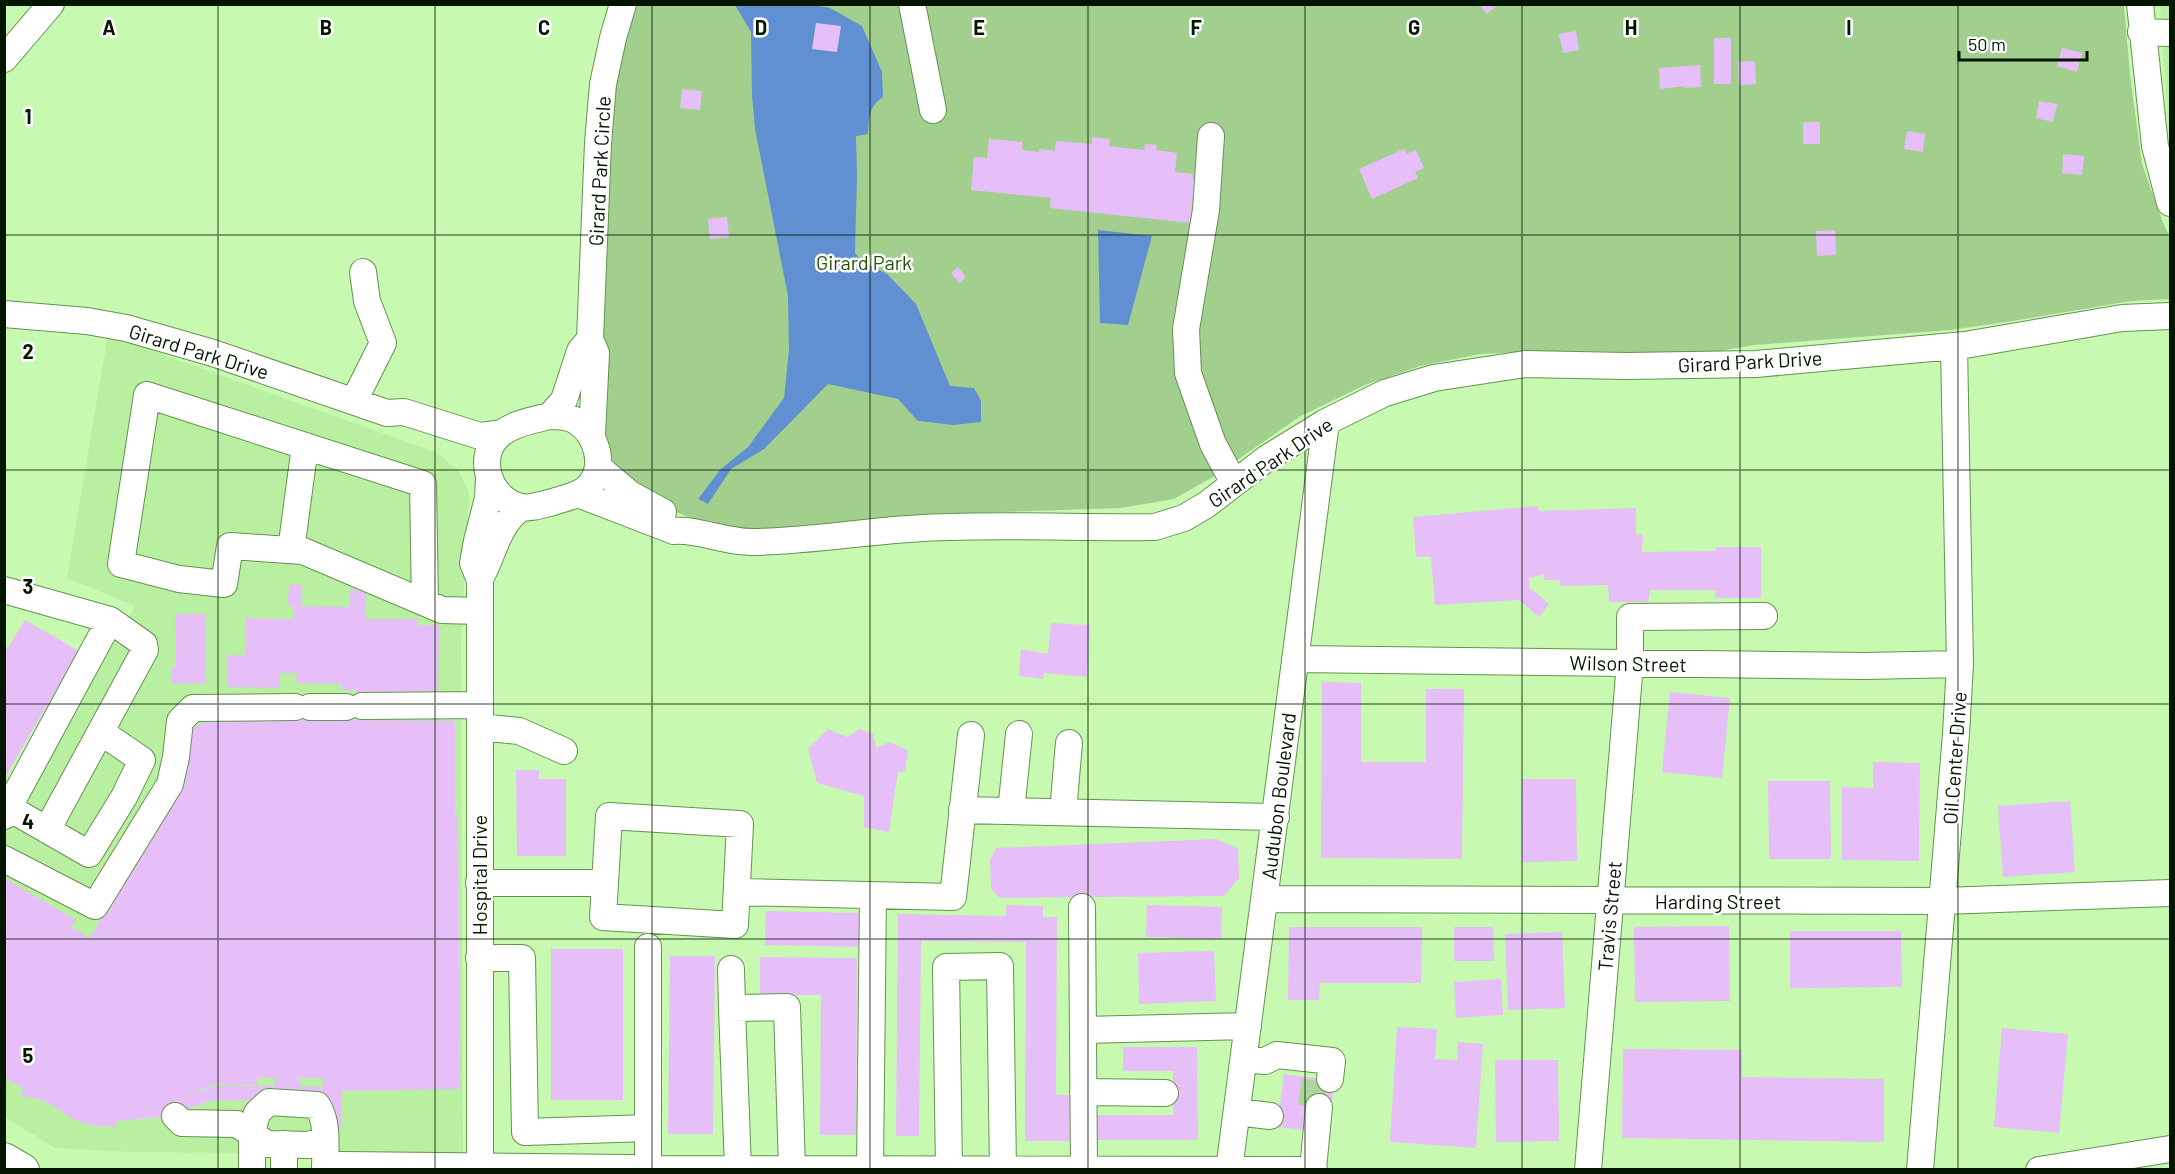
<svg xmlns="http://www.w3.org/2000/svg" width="2175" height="1174" viewBox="0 0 2175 1174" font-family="Barlow,sans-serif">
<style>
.built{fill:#b9efa1}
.park{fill:#a2cf8e}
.water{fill:#6090d1}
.building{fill:#e7bff8;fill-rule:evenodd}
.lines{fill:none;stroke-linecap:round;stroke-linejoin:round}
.minor-tunnel{stroke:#aad796;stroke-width:26;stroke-dasharray:26 13;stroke-linecap:butt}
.minor-casing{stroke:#65934f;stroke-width:28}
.major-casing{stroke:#65934f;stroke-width:34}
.minor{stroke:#fff;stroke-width:26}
.major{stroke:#fff;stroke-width:32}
.grid{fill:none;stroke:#041500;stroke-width:1.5;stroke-opacity:0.55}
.labels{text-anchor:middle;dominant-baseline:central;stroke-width:5;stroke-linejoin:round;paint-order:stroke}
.street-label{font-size:20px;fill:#041500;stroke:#fff}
.park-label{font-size:20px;fill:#245003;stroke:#fff}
.grid-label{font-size:20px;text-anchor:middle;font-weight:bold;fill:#041500;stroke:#fff;stroke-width:5;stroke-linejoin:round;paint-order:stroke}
</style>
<rect width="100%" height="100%" fill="#c7f9b0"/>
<path class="built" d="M 2160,5 L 2170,5 L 2170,132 L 2168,123 Z
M 108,335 L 435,452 L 458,470 L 469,492 L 461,642 L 463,1169 L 382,1154 L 134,1152 L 55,1148 L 5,1117 L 4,836 L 135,606 L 67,578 Z"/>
<path class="park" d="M 632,5 L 2124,5 L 2130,75 L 2142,164 L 2163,223 L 2170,237 L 2170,299 L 2131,301 L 2013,321 L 1950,330 L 1754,345 L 1708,353 L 1543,351 L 1480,354 L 1420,366 L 1365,385 L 1299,417 L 1213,477 L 1174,499 L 1121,508 L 946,514 L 761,530 L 726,529 L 695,520 L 669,509 L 622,475 L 613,462 L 604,441 L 602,420 L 603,330 L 610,100 Z"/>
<path class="water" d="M 809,4 L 830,8 L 862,26 L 882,72 L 883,97 C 869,106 869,118 868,134 L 856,136 L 857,176 L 855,253 L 864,264 L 874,267 L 887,274 L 916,304 L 950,386 L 974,388 L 981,401 L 981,422 L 954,425 L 918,421 L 898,399 L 828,384 L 764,449 L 731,469 L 708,504 L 698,499 L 721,469 L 748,447 L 784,398 L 789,350 L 788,296 L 755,129 L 752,95 L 751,32 L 735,5 Z
M 1098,230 L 1152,236 L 1128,325 L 1100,323 Z"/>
<path class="building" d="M 1479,4 L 1499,4 L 1487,14 Z
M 816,23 L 841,26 L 837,52 L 812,49 Z
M 1576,31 L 1579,50 L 1563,53 L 1559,34 Z
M 1714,38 L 1731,38 L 1731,84 L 1714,84 Z
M 2062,48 L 2082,53 L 2077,72 L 2057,66 Z
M 1755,61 L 1756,84 L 1739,85 L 1738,62 Z
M 1700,65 L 1701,87 L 1685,88 L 1684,86 L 1660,89 L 1659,68 Z
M 682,89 L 702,91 L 700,110 L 680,108 Z
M 2039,101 L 2057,104 L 2053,122 L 2036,118 Z
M 1803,122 L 1820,122 L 1820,144 L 1803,144 Z
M 1907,131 L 1925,134 L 1923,152 L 1904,149 Z
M 1092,137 L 1110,139 L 1109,146 L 1144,150 L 1145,144 L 1157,145 L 1156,150 L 1177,153 L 1175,172 L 1193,174 L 1193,179 L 1197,179 L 1196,192 L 1194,192 L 1191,223 L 1050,208 L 1051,198 L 971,190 L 974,157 L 987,158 L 989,139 L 1023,142 L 1022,150 L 1039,152 L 1039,149 L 1055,151 L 1056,141 L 1092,144 Z
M 1404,149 L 1407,154 L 1416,150 L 1424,168 L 1415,172 L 1418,178 L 1372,199 L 1359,169 Z
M 2063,154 L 2084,156 L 2082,175 L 2062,173 Z
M 727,217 L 729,237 L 710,239 L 708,219 Z
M 1835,230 L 1836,255 L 1817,256 L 1816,231 Z
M 958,267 L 966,277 L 959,283 L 951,273 Z
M 1538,506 L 1539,511 L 1636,508 L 1636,535 L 1643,534 L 1642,552 L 1716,551 L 1716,547 L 1761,547 L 1761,598 L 1715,598 L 1716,590 L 1650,590 L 1648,602 L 1609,602 L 1608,585 L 1560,586 L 1560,580 L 1544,580 L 1544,574 L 1529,578 L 1529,587 L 1549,604 L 1539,617 L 1519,600 L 1435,605 L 1431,557 L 1416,557 L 1413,517 Z
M 289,584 L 302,585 L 301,606 L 350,607 L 350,590 L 366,590 L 366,619 L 417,619 L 417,625 L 439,625 L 438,692 L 417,691 L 417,696 L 356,695 L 356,690 L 342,690 L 342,684 L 296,683 L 297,673 L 280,673 L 280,688 L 228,687 L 228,655 L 245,655 L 245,618 L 293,619 L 293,606 L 288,606 Z
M 175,614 L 205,614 L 206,683 L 172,684 L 172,667 L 176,667 Z
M 25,620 L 79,651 L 4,779 L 4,648 L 7,649 Z
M 1051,623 L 1090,625 L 1087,677 L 1044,673 L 1043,679 L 1019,676 L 1021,649 L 1048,654 Z
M 1322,682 L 1361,683 L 1361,762 L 1426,762 L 1426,689 L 1464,689 L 1462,859 L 1321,858 Z
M 1670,692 L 1730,698 L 1722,778 L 1662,772 Z
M 219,719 L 455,721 L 455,815 L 458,815 L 460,1089 L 342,1091 L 341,1128 L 327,1127 L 326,1101 L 213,1100 L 183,1110 L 179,1102 L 175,1116 L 115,1121 L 116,1127 L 108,1127 L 88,1125 L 69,1117 L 54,1106 L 39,1099 L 20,1096 L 24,1089 L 4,1077 L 4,878 L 76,920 L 71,927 L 90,938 L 185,776 L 187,737 L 195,726 L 207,722 L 218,722 ZM 258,1078 L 275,1078 L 275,1086 L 219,1086 L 184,1094 L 218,1084 L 257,1085 ZM 300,1078 L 323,1078 L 323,1087 L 300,1086 Z
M 828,729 L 847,737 L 860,729 L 873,734 L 876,748 L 889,742 L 908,750 L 905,771 L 898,772 L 889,832 L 864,827 L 864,796 L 817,783 L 808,749 Z
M 1873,762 L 1920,763 L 1919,861 L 1842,860 L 1842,787 L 1873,788 Z
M 516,770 L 539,770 L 539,779 L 566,779 L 566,856 L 517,856 Z
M 1521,779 L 1576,779 L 1577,861 L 1522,862 Z
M 1768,781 L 1830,781 L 1831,859 L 1769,859 Z
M 2070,801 L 2075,872 L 2003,877 L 1998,806 Z
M 1217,839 L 1238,849 L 1239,878 L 1224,896 L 1000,898 L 991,889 L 990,860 L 996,848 Z
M 1006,905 L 1043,906 L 1043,917 L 1057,917 L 1056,1095 L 1073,1095 L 1073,1141 L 1025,1141 L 1026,942 L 921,941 L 919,1136 L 896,1136 L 898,914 L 1006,916 Z
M 1147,905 L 1222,907 L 1221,939 L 1146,937 Z
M 766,911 L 859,913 L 859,947 L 765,945 Z
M 1729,926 L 1730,1001 L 1635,1002 L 1634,927 Z
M 1289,927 L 1422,927 L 1421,983 L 1320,983 L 1319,1000 L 1288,1000 Z
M 1454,927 L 1493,927 L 1494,961 L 1454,961 Z
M 1790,931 L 1901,931 L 1902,987 L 1790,988 Z
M 1562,932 L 1565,1008 L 1508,1010 L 1505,934 Z
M 551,949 L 623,949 L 623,1100 L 551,1100 Z
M 1214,951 L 1216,1001 L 1139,1004 L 1138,953 Z
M 670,956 L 715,956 L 713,1134 L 668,1134 Z
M 760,957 L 857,958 L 856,1135 L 820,1135 L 821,995 L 760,995 Z
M 1501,979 L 1503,1015 L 1456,1018 L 1454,982 Z
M 1397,1027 L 1437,1029 L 1435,1059 L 1457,1060 L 1458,1042 L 1483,1044 L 1476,1148 L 1390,1142 Z
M 2002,1028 L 2068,1034 L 2059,1133 L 1994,1127 Z
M 1123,1047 L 1197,1047 L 1198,1140 L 1094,1140 L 1094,1115 L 1173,1115 L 1173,1071 L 1123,1071 Z
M 1623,1049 L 1742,1050 L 1742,1077 L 1884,1079 L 1884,1142 L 1622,1138 Z
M 1495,1060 L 1558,1060 L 1559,1141 L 1496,1142 Z
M 1284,1074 L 1335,1081 L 1331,1108 L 1306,1105 L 1303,1130 L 1277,1127 Z"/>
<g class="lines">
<path class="minor-tunnel" d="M 1311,1106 L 1315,1077"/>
<defs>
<path id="minor" d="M 912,4 L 933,110
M 2140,4 L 2155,146 L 2170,203
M 2141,32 L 2170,33
M 4,59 L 51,4
M 1211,136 L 1206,210 L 1186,329 L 1188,373 L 1213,444 L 1234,483
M 4,314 L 87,321 L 126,328 L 213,353 L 387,413 L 404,412 L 480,436 L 501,433
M 354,401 L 383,343 L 367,301 L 363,272
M 550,416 C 559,416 568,416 576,421 C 598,435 607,469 587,488 C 578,496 564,498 553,502 C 544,504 531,509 522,507 C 488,501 474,453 502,433 C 515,423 534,420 550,416 Z
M 550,416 L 564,400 L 580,351 L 590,339
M 592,435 L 596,353 L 590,339 L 598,143 L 603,84 L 613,38 L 623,4
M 598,467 L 630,494 L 663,512
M 578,494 L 674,531 C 700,529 725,543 754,542 C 811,541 866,531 923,528 C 1000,524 1078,528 1155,527 L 1184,518 L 1206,505 L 1266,459 L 1326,422 L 1385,393 L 1434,378 L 1525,364 L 1626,366 L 1756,364 L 1965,345 L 2122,318 L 2170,316
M 291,550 L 305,446
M 481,577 C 495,551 497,525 522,507
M 4,590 L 110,620 L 4,816
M 425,602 L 423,484 L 147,395 L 121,564 L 179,579 L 224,584 L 230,546 L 303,551 L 442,610 L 480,611
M 1295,659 L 1865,666 L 1960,664
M 362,706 L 480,705
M 310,707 L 346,707
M 480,727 L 519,731 L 564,751
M 9,808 L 89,854 L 124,797 L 142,760 L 101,732
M 962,810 L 1276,817
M 1011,811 L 1019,734
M 1063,812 L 1069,743
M 609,816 L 740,824 L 735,925 L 603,917 Z
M 47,830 L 145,650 L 144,644 L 110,620
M 4,859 L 95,906 L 170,784 L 176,757 L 180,721 L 193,708 L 295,707
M 479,883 L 605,883
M 737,892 L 953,897 L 971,735
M 1265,899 L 1943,901 L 2170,893
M 1082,907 L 1084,1169
M 479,958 L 522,958 L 525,1132 L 648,1128
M 731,969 L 732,1008
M 1083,1030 L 1248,1026
M 1244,1059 L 1265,1061 L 1277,1055 L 1332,1061 L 1330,1079
M 1083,1092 L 1165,1093
M 1237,1112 L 1270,1116
M 175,1116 L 182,1123 L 237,1124 L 267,1144 L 309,1145 L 325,1140
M 648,1169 L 648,947
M 738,1169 L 732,1008 L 787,1007 L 792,1169
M 870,1169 L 873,896
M 1313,1169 L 1319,1107
M 252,1170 L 252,1133 L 257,1113 L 269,1102 L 317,1105 C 329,1122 325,1150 325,1170
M 284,1170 L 284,1144
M 336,1170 L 341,1165 L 631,1168 L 648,1169 L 1314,1170
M 480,1170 L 480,580 L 473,563 L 477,541 L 488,498 L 489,478
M 949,1170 L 946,967 L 1000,966 L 1003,1169
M 1229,1170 L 1326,422
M 1588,1170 L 1630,663 L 1630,617 L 1764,616
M 1920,1170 L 1956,734 L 1960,664 L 1954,346
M 2039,1170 L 2170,1149"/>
<path id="major" d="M 4,1159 L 23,1170"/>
</defs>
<use href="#minor" class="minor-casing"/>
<use href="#major" class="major-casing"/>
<use href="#minor" class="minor"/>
<use href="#major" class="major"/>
</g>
<path class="grid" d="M 218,4 L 218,1170M 435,4 L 435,1170M 652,4 L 652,1170M 870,4 L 870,1170M 1088,4 L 1088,1170M 1305,4 L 1305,1170M 1522,4 L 1522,1170M 1740,4 L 1740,1170M 1958,4 L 1958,1170M 4,235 L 2170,235M 4,470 L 2170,470M 4,704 L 2170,704M 4,939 L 2170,939"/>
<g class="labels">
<g class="street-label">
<text transform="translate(599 171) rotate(-87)">Girard Park Circle</text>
<text transform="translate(199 351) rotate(17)">Girard Park Drive</text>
<text transform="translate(1750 361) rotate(-3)">Girard Park Drive</text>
<text transform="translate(1270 462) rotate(-34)">Girard Park Drive</text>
<text transform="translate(1628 663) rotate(1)">Wilson Street</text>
<text transform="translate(1954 758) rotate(-86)">Oil Center Drive</text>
<text transform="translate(1278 796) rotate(-83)">Audubon Boulevard</text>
<text transform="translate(479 875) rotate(-90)">Hospital Drive</text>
<text x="1718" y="901">Harding Street</text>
<text transform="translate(1609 916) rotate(-85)">Travis Street</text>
</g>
<g class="park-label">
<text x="864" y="262">Girard Park</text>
</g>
</g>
<g class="grid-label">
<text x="109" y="35">A</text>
<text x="326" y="35">B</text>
<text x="544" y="35">C</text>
<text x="761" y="35">D</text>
<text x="979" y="35">E</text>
<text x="1196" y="35">F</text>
<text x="1414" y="35">G</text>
<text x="1631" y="35">H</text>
<text x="1849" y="35">I</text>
<text x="28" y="124">1</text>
<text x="28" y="359">2</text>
<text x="28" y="594">3</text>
<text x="28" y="829">4</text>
<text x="28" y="1063">5</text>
</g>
<rect width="2175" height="1174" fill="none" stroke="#041500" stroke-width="12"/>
<path d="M1959 51v9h128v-9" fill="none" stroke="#041500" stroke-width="3"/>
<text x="1968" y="51" font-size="18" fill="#041500" stroke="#ffffff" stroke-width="4.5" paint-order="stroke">50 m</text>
</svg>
